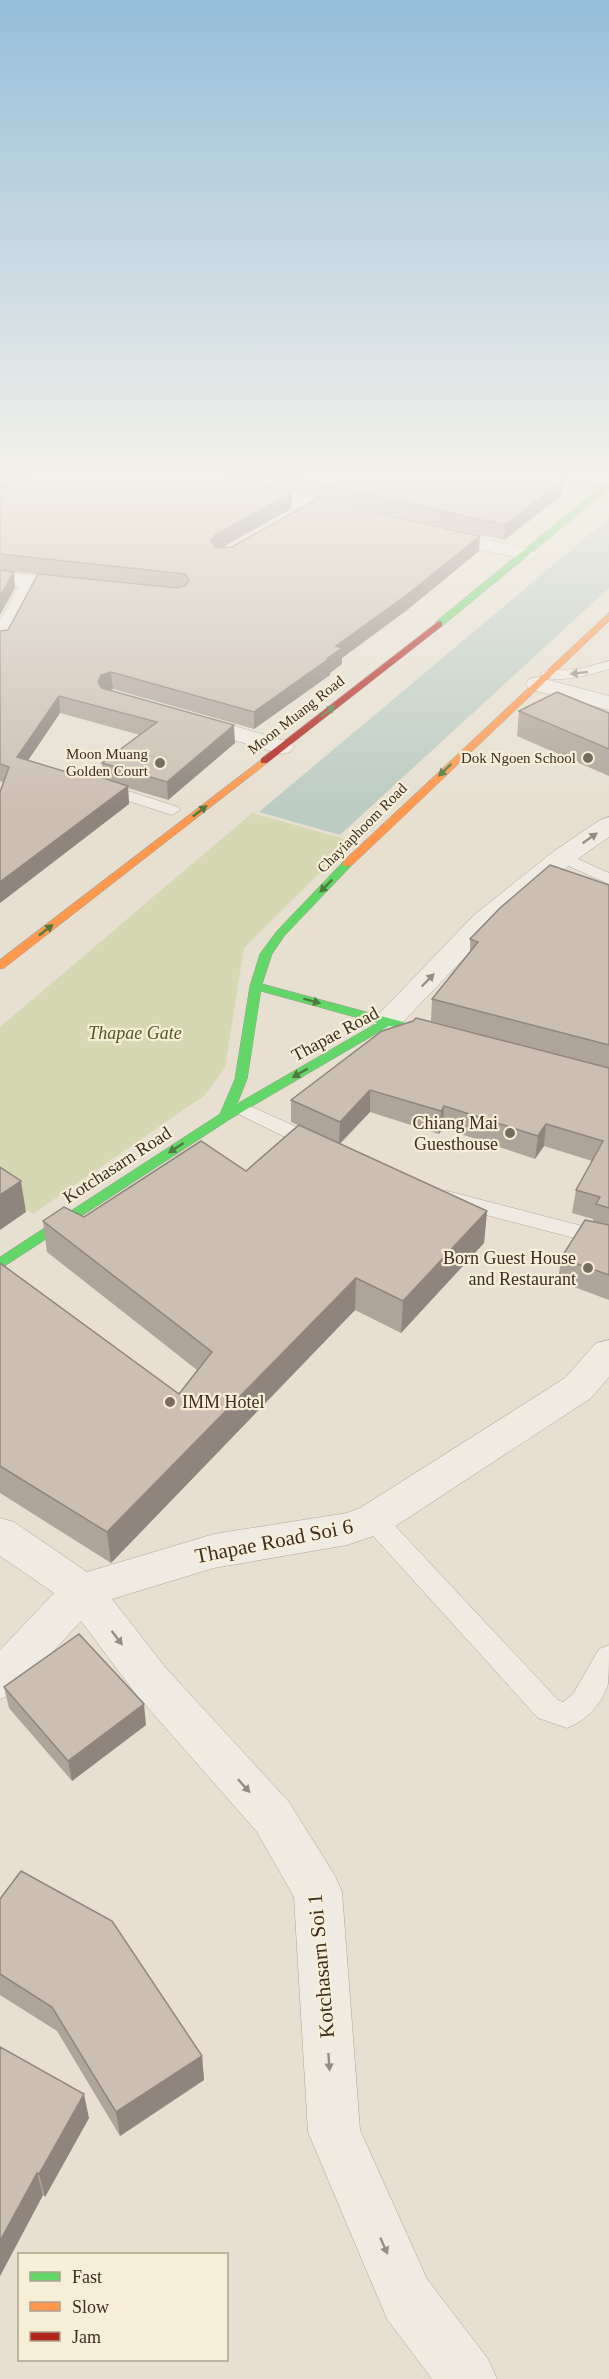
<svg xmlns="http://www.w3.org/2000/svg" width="609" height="2379" viewBox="0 0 609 2379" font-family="'Times New Roman',serif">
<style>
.green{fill:#d6d7b3}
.water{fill:#bcccc2}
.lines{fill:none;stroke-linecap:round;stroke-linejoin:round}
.lane-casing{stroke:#ada599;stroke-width:1}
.street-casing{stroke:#ada599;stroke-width:1}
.fast-casing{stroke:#9c958a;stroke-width:1}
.slow-casing{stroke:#9c958a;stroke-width:1}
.jam-casing{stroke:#9c958a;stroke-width:1}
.lane{fill:#efebe3;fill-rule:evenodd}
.street{fill:#efebe3;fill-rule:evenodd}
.fast{fill:#63d668;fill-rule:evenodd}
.slow{fill:#ff974d;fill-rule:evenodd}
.jam{fill:#b3261e;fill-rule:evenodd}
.wall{fill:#afa499;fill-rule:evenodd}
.shaded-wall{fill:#8e867d}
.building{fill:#cbbfb2;stroke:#8e867d;stroke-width:1.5}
.oneway{fill:#968c82}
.oneway2{fill:#4e7a40}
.poi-dot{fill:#786c5e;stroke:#f7eed8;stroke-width:2}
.labels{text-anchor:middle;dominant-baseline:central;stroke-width:4.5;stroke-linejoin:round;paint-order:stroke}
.far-street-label{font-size:15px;fill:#3d2e20;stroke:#f7eed8}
.far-poi-label{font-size:15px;fill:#3d2e20;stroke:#f7eed8;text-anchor:end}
.park-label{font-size:18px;font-style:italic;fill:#4d5a26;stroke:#f7eed8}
.street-label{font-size:18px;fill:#3d2e20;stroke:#f7eed8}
.poi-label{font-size:18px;fill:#3d2e20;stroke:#f7eed8;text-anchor:end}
.near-street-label{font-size:21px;fill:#3d2e20;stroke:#f7eed8}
</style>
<rect width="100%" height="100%" fill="#e7e0d1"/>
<path class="green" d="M 252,813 L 352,841 L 244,948 L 225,1068 L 205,1095 L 33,1214 L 0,1191 L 0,1027 Z"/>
<path class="water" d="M 609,518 L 609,588 L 340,835 L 259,812 Z"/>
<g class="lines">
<defs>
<path id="lane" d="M 609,661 L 609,669 C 593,674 552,686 540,674 L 547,670 L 579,669 Z
M 100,782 L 178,807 L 180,810 L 172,815 L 94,790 L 92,787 L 94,784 Z
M 563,852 L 609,873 L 609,884 L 557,861 L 555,857 Z
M 241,1102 L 323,1139 L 326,1144 L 323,1149 L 316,1151 L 309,1149 L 234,1112 L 231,1108 L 234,1104 Z
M 447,1191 L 609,1233 L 609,1247 L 440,1203 L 436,1198 L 440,1193 Z
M 374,1510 L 383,1513 L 558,1700 L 563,1702 L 573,1694 L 599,1649 L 609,1645 C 609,1657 609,1673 608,1684 C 602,1704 586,1721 567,1728 L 538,1718 L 365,1527 L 361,1520 L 365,1513 Z"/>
<path id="street" d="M 182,476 L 213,476 L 359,511 L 361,515 L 359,519 L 352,521 L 185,480 Z
M 438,528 L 534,550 L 537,554 L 534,558 L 527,560 L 431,538 L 428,534 L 431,530 Z
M 0,572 L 78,578 L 85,580 L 88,584 L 85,588 L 78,590 L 39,587 L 11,640 L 8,645 L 0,646 L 0,620 L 19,586 L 0,584 Z
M 537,677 L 609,696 L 609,710 L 529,689 L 526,684 L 529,679 Z
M 192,714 L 290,742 L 294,747 L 290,752 L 282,754 L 184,726 L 180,721 L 184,716 Z
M 609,817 L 609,837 L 572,863 L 494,927 L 397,1028 L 387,1031 L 377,1028 L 372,1022 L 377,1016 L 474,915 L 554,851 L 600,820 Z
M 609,1340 L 609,1377 L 591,1398 L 388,1531 L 347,1545 L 214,1568 L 112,1599 L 165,1667 L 289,1802 L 335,1876 L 342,1892 L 360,2130 L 427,2279 L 488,2359 L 497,2379 L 432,2379 L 387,2319 L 308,2132 L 294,1897 L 257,1832 L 135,1693 L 81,1621 L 15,1693 L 0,1699 L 0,1650 L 54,1593 L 0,1556 L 0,1518 L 14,1522 L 87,1572 L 214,1534 L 347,1513 L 360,1508 L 565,1378 L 596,1343 Z"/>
<path id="fast" d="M 606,483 L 609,483 L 609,489 L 442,626 L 436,626 L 436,622 Z
M 347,861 L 351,862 L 351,866 L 285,935 L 272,954 L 262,984 L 403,1022 L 405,1025 L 403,1028 L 389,1026 L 230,1119 L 0,1269 L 0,1257 L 220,1114 L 235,1079 L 250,986 L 260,954 L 277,931 L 343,862 ZM 261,991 L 377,1023 L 237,1104 L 247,1079 Z"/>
<path id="slow" d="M 541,476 L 555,476 L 609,488 L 605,490 Z
M 609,613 L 609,621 L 351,866 L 343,866 L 343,862 Z
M 264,758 L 267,759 L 267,763 L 4,968 L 0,969 L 0,960 Z"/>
<path id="jam" d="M 439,621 L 442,622 L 442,626 L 267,763 L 261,763 L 261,759 Z"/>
</defs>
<use href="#lane" class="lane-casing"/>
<use href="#street" class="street-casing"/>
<use href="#fast" class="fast-casing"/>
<use href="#slow" class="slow-casing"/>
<use href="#jam" class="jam-casing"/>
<use href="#lane" class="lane"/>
<use href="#street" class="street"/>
<use href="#fast" class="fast"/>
<use href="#slow" class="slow"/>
<use href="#jam" class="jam"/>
</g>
<path class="wall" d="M 222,476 L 565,476 L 564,488 L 561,489 L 561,496 L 504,540 Z
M 0,490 L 292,508 L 222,547 L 479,551 L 407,610 L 342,658 L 342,664 L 330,673 L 330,675 L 254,729 L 113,689 L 109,690 L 235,743 L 168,800 L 128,788 L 129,804 L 0,903 L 0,792 L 4,783 L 0,781 L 0,631 L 8,630 L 96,580 L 0,570 ZM 60,713 L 140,735 L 102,763 L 103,778 L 83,777 L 28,760 Z
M 519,711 L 609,713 L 609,776 L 517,736 Z
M 609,885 L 609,1068 L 431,1021 L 432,999 L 470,952 L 470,939 Z
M 382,1031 L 609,1068 L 609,1300 L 558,1281 L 561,1258 L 593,1221 L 593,1219 L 572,1213 L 576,1190 L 592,1161 L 544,1146 L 535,1159 L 443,1128 L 439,1134 L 370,1112 L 340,1144 L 487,1211 L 484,1243 L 401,1333 L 355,1310 L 111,1563 L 0,1493 L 0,1263 L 179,1394 L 197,1370 L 47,1252 L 43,1221 L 84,1217 L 246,1171 L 298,1125 L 291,1122 L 291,1100 Z
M 4,1687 L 146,1725 L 72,1781 L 9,1708 Z
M 0,1899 L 202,2056 L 204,2080 L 120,2136 L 57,2031 L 0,1995 Z
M 0,2047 L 89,2118 L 45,2197 L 43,2195 L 0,2276 Z"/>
<path class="shaded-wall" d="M 0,476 L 35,476 L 0,490 Z
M 560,476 L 565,476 L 564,488 L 561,489 L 561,496 L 504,540 L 505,525 Z
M 292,493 L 292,508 L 216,551 L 211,541 L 215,535 Z
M 480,536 L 479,551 L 407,610 L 342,658 L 342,664 L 330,673 L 330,675 L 254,729 L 254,712 L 328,658 L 336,646 Z
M 14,572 L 15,588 L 0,615 L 0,596 Z
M 111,672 L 113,689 L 102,692 L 98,682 L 101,675 Z
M 59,696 L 60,713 L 19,774 L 17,757 Z
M 234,725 L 235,743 L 168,800 L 167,782 Z
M 128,786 L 129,804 L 0,903 L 0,882 Z
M 370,1090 L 370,1112 L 339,1144 L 340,1122 Z
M 444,1106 L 443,1128 L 439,1134 L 441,1111 Z
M 546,1124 L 544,1146 L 535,1159 L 538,1136 Z
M 21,1181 L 26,1212 L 0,1230 L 0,1195 Z
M 487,1211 L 484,1243 L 401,1333 L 403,1301 Z
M 356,1278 L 355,1310 L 111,1563 L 107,1532 Z
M 144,1704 L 146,1725 L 72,1781 L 68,1761 Z
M 202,2056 L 204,2080 L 120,2136 L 116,2112 Z
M 84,2094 L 89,2118 L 45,2197 L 39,2174 Z
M 37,2173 L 43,2195 L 0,2276 L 0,2241 Z"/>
<path class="building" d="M 39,476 L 220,476 L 292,493 L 215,535 L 211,541 L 216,548 L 232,547 L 317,499 L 480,536 L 408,594 L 336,646 L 342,648 L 328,658 L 330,658 L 254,712 L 111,672 L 101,675 L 98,682 L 102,688 L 234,725 L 167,782 L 102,763 L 157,722 L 59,696 L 17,757 L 83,777 L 88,773 L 128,786 L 0,882 L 0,792 L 9,767 L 0,764 L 0,631 L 8,630 L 38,574 L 177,588 L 185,586 L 189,581 L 185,574 L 0,554 L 0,490 Z
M 287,476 L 560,476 L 562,481 L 505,525 Z
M 0,570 L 14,572 L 0,596 Z
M 557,692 L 609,713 L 609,749 L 519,711 Z
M 550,865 L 609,885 L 609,1045 L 432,999 L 478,942 L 470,939 L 500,908 Z
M 416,1018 L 609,1068 L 609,1208 L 596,1204 L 600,1197 L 576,1190 L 603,1141 L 546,1124 L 538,1136 L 444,1106 L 441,1111 L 370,1090 L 340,1122 L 291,1100 L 382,1031 L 413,1021 Z
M 299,1125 L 487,1211 L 403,1301 L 356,1278 L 107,1532 L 0,1466 L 0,1263 L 179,1394 L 212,1352 L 43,1221 L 64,1207 L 84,1217 L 201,1141 L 246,1171 Z
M 0,1167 L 21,1181 L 0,1195 Z
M 585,1220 L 609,1225 L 609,1275 L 561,1258 Z
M 79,1634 L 144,1704 L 68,1761 L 4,1687 Z
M 21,1871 L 112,1921 L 202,2056 L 116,2112 L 52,2007 L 0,1974 L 0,1899 Z
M 0,2047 L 84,2094 L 39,2174 L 37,2173 L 0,2241 Z"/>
<defs><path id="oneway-solid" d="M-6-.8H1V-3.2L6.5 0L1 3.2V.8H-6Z" transform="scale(1.5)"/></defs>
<g class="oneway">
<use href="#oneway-solid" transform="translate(579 673) rotate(174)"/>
<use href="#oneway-solid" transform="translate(590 838) rotate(-35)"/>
<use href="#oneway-solid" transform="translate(428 980) rotate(-46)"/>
<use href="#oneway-solid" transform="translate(117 1638) rotate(53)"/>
<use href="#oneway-solid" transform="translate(244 1786) rotate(48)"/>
<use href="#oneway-solid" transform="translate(329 2062) rotate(86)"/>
<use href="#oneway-solid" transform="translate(384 2246) rotate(66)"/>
</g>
<g class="oneway2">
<use href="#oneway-solid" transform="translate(328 711) rotate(-38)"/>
<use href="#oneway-solid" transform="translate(445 770) rotate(136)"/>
<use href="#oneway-solid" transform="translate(200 811) rotate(-38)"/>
<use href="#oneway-solid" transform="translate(326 886) rotate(134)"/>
<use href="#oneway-solid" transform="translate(46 930) rotate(-38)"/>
<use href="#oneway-solid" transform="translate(312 1001) rotate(15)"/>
<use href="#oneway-solid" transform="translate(300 1073) rotate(150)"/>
<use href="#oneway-solid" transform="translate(176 1148) rotate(147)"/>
</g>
<linearGradient id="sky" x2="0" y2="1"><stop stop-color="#96bed9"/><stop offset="0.59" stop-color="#f4f1ea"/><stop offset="1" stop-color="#f4f1ea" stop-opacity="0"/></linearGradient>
<rect width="609" height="809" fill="url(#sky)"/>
<g class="poi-dot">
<circle cx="588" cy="758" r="6"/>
<circle cx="160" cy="763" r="6"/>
<circle cx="510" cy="1133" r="6"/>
<circle cx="588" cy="1268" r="6"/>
<circle cx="170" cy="1402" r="6"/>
</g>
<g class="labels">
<g class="far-street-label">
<text transform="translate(296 715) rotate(-38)">Moon Muang Road</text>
<text transform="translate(362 828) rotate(-45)">Chayiaphoom Road</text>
</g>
<g class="far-poi-label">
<text x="148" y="754">Moon Muang<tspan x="148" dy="17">Golden Court</tspan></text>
<text x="576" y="758">Dok Ngoen School</text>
</g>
<g class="park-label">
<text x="135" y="1033">Thapae Gate</text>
</g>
<g class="street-label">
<text transform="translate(335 1034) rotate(-28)">Thapae Road</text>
<text transform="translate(117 1165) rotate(-33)">Kotchasarn Road</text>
</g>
<g class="poi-label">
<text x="498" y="1123">Chiang Mai<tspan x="498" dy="21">Guesthouse</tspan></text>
<text x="576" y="1258">Born Guest House<tspan x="576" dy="21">and Restaurant</tspan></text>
<text x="182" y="1402" text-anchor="start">IMM Hotel</text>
</g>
<g class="near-street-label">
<text transform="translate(274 1541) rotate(-11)">Thapae Road Soi 6</text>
<text transform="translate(321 1966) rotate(-95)">Kotchasarn Soi 1</text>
</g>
</g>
<rect x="18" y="2253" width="210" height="108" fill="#f7eed8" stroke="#ada18e" stroke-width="1.5"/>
<rect x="30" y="2272" width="30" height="9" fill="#63d668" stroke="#ada18e" stroke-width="1.5"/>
<text x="72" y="2283" font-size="18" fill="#3d2e20">Fast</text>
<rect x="30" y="2302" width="30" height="9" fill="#ff974d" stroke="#ada18e" stroke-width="1.5"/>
<text x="72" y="2313" font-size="18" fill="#3d2e20">Slow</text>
<rect x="30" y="2332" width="30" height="9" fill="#b3261e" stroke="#ada18e" stroke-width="1.5"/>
<text x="72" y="2343" font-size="18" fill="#3d2e20">Jam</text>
</svg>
